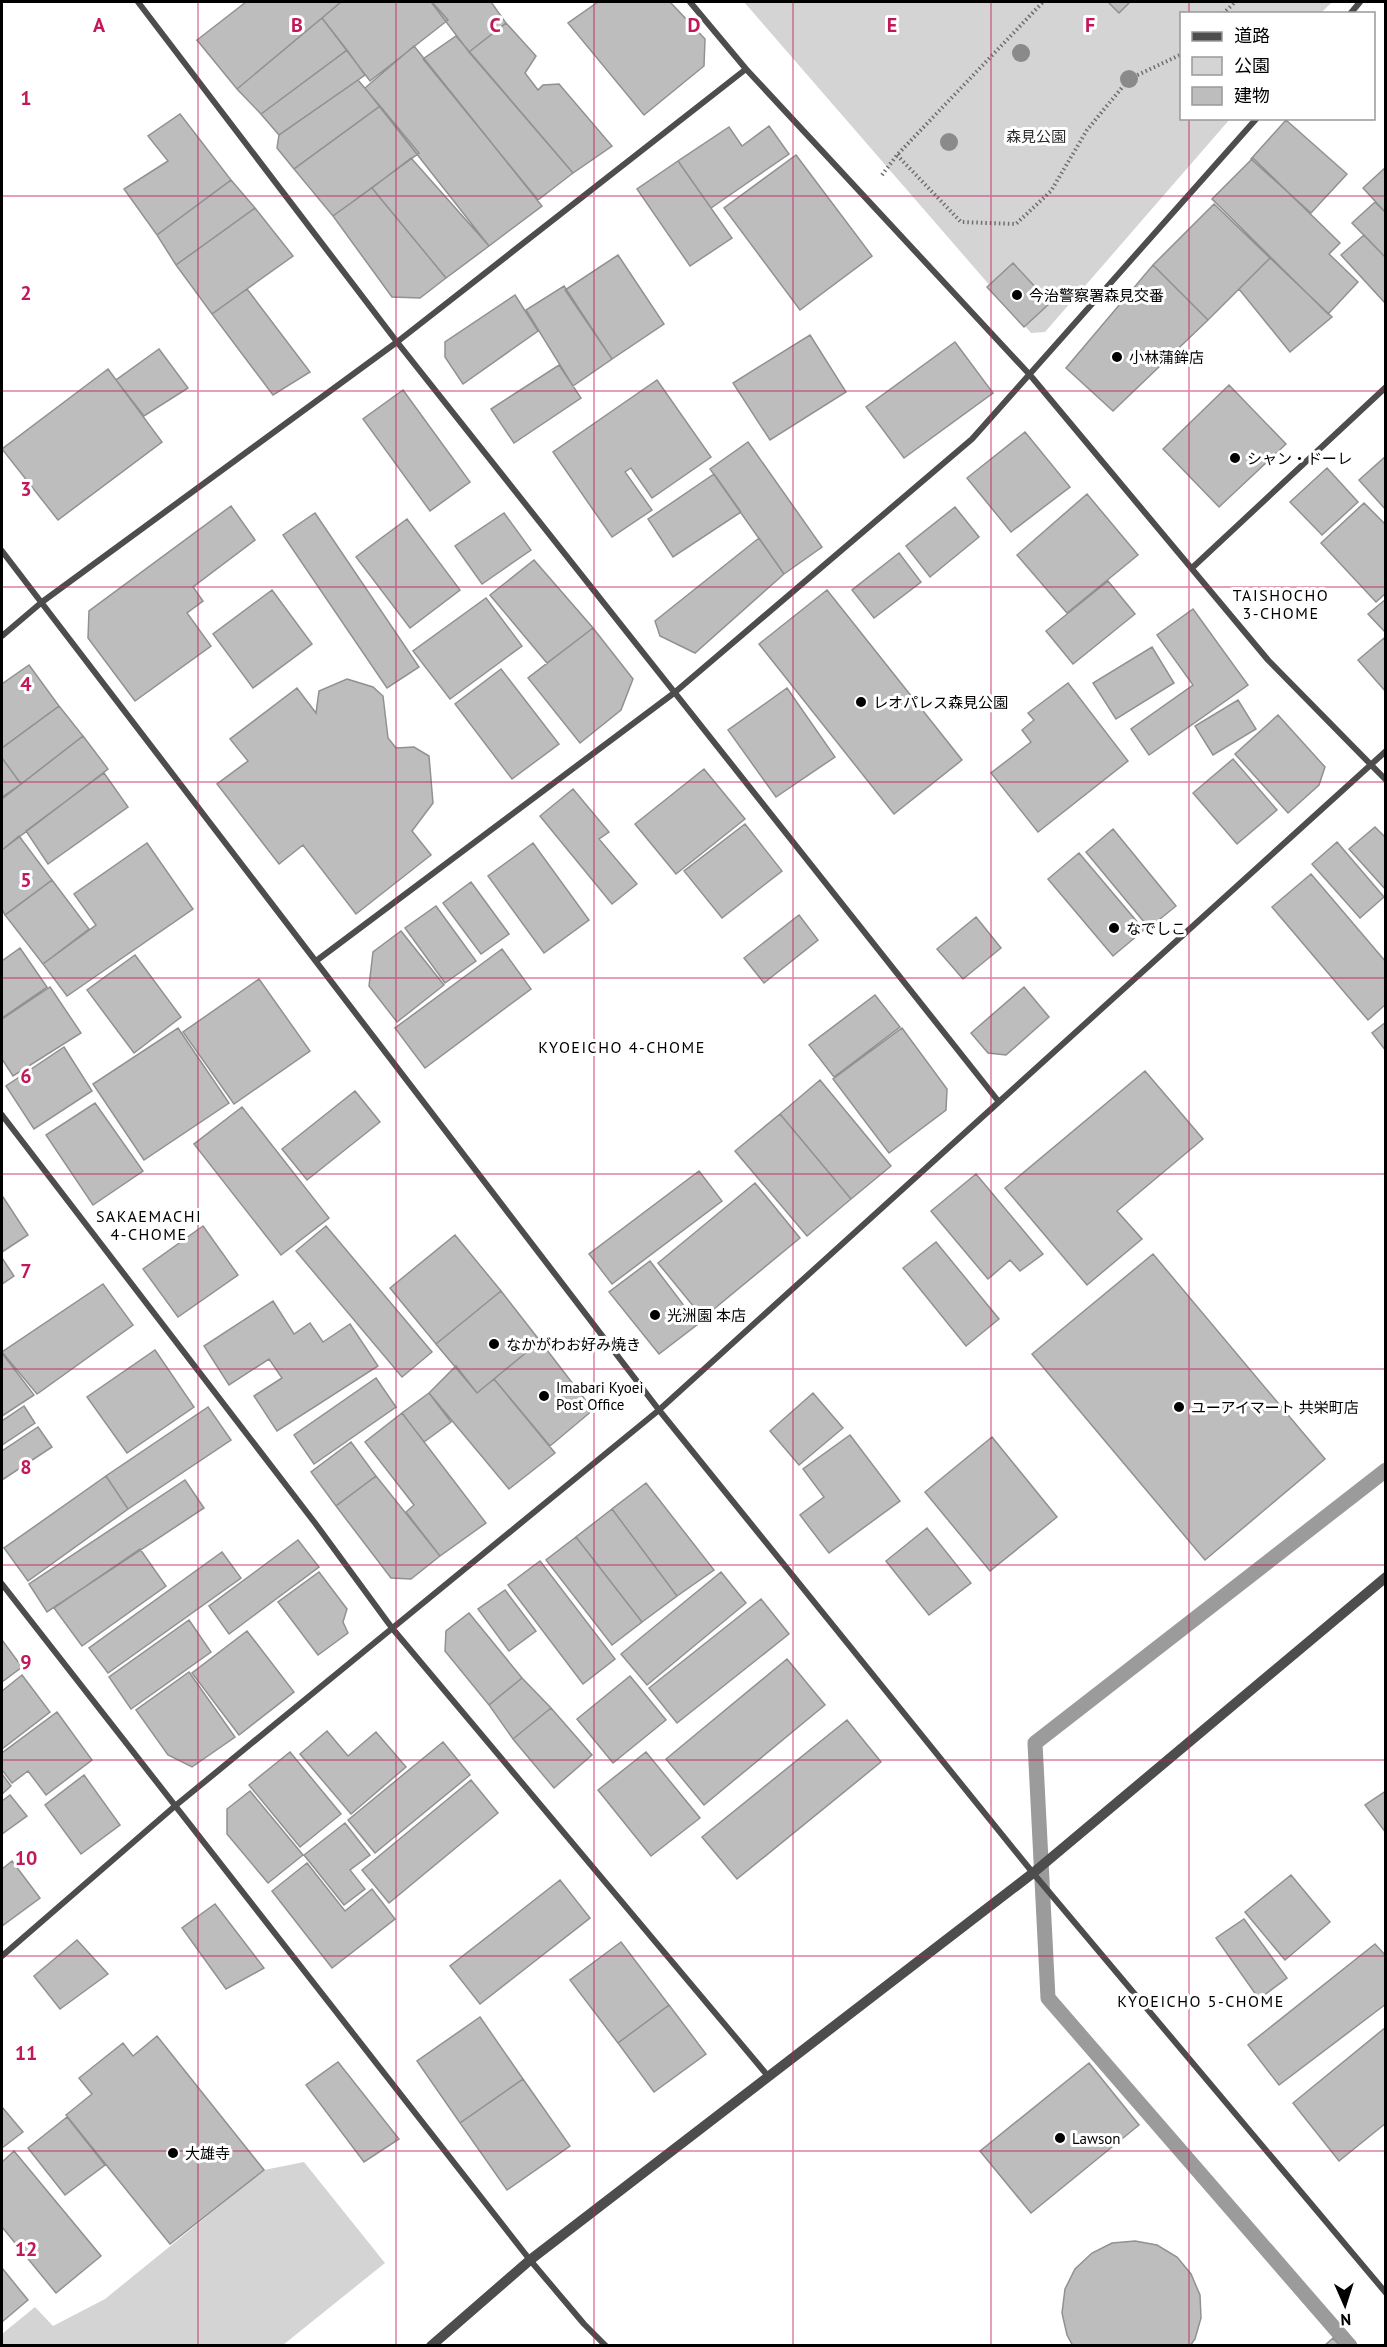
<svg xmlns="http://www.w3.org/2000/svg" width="1387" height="2347" viewBox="0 0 1387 2347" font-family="'PT Sans','Noto Sans JP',sans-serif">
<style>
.green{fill:#d4d4d4}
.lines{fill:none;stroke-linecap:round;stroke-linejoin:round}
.stream{stroke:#9b9b9b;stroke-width:15}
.building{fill:#bdbdbd;stroke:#919191;stroke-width:1.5}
.path{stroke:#6f6f6f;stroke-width:4;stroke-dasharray:1.5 3;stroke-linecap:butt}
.minor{stroke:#4d4d4d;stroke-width:6}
.tertiary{stroke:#4d4d4d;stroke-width:10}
.tree{fill:#8a8a8a}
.grid{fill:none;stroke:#c2185b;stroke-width:1.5;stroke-opacity:0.55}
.poi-dot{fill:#000;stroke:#fff;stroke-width:2}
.labels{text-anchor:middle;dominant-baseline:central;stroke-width:6;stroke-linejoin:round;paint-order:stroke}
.park-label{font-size:15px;fill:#2b2b2b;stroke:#fff}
.poi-label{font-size:15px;fill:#000;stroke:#fff;text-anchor:start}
.neighbourhood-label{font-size:16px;letter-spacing:1.5px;fill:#000;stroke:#fff}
.grid-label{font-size:20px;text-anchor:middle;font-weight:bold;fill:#c2185b;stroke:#fff;stroke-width:6;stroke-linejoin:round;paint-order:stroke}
</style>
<rect width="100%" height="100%" fill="#fff"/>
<path class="green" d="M 744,2 L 1332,2 L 1321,13 L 1182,14 L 1182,118 L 1230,119 L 1045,332 L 1031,333 Z
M 304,2162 L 385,2263 L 283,2345 L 2,2346 L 2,2334 L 35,2307 L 53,2326 L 105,2299 L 264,2170 Z"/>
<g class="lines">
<path class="stream" d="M 1350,2346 L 1048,1998 L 1035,1743 L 1386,1470"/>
</g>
<path class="building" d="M 246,2 L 341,2 L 237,89 L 197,40 Z
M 341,2 L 432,2 L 448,20 L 370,81 L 322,18 Z
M 431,2 L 491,2 L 506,23 L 469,52 Z
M 598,2 L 670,2 L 705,39 L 704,66 L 644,115 L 568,23 Z
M 1108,2 L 1130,2 L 1119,13 Z
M 322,18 L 347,50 L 261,114 L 237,89 Z
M 506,23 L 536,56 L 525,73 L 538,90 L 543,85 L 559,84 L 612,146 L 573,173 L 469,52 Z
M 456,36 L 573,173 L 538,200 L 423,59 Z
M 414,46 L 542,206 L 489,246 L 365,88 Z
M 347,50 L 365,75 L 279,135 L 261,114 Z
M 358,80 L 380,106 L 294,169 L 277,148 L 279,135 Z
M 380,106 L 419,153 L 333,216 L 294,169 Z
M 180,114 L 231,180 L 157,235 L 124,189 L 168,161 L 148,136 Z
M 1286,120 L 1347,174 L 1311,213 L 1251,159 Z
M 769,126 L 789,154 L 711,208 L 678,161 L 729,127 L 742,146 Z
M 796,155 L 872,256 L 800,310 L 724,208 Z
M 411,158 L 489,246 L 446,278 L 372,188 Z
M 1253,158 L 1340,243 L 1329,254 L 1358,282 L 1328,314 L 1212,199 Z
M 678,161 L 732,238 L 690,266 L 637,189 Z
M 1386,167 L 1386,213 L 1363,188 Z
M 231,180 L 255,208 L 176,265 L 157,235 Z
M 372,188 L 446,278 L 420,298 L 392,297 L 333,216 Z
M 1375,202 L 1386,213 L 1386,258 L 1352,223 Z
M 1214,204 L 1270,258 L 1208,320 L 1153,265 Z
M 255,208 L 293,256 L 212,314 L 176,265 Z
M 1364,235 L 1386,258 L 1386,304 L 1341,255 Z
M 618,255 L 664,324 L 612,359 L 565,290 Z
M 1270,258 L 1332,317 L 1290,352 L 1239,289 Z
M 1013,263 L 1050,303 L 1024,327 L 987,287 Z
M 1153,265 L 1208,320 L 1113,411 L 1066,368 Z
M 564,286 L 612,359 L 573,386 L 526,310 Z
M 247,289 L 310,372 L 273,395 L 212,314 Z
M 515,295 L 538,331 L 463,384 L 445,357 L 445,342 Z
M 810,335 L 846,392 L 770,440 L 733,383 Z
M 955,342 L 993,393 L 904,458 L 866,407 Z
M 159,349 L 188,388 L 144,416 L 116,380 Z
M 559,365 L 581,398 L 514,443 L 491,409 Z
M 108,369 L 162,442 L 58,520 L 2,449 Z
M 657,380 L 711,457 L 652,498 L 631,468 L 625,472 L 652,510 L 612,537 L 553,452 Z
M 1229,385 L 1286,444 L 1219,507 L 1163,449 Z
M 403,390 L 470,482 L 430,511 L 363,419 Z
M 1025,432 L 1070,487 L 1011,532 L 967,478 Z
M 748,442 L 822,547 L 784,574 L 710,469 Z
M 1386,456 L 1386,510 L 1359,480 Z
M 1327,468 L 1358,502 L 1322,535 L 1290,502 Z
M 714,474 L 741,512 L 673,557 L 648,519 Z
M 1087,494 L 1138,555 L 1067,613 L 1017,555 Z
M 1364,503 L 1386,525 L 1386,593 L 1376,602 L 1321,543 Z
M 231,506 L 255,540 L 193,587 L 203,601 L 187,613 L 211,646 L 135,701 L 88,638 L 89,611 Z
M 955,507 L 979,537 L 930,577 L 906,546 Z
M 315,513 L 419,667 L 387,688 L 283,535 Z
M 504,513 L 531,550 L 482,584 L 455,546 Z
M 407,519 L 460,590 L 410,628 L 356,557 Z
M 759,538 L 784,574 L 695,653 L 660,636 L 655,621 Z
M 899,553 L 921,582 L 874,618 L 852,590 Z
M 534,560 L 593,628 L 547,663 L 490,595 Z
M 1108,581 L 1135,614 L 1073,664 L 1046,631 Z
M 272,590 L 312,644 L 253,688 L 213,634 Z
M 827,590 L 962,760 L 894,814 L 759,644 Z
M 486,598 L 522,646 L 450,699 L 413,651 Z
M 1386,599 L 1386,633 L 1368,614 Z
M 1193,609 L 1248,685 L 1149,755 L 1131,729 L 1193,685 L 1157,635 Z
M 593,628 L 633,679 L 621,710 L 580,743 L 528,678 Z
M 1384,638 L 1386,641 L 1386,692 L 1358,660 Z
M 1152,647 L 1174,683 L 1116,719 L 1093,683 Z
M 29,665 L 59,706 L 2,748 L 2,684 Z
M 501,669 L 559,744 L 512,779 L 455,704 Z
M 347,679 L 373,687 L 383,696 L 388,738 L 396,748 L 414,747 L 429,756 L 433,803 L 412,831 L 431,855 L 356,914 L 303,845 L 279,864 L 217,784 L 248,761 L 230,739 L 297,688 L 316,713 L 319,691 Z
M 1068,683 L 1128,761 L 1038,832 L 991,773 L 1031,742 L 1022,730 L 1034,720 L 1028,713 Z
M 787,688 L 835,757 L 776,797 L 728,730 Z
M 1238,700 L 1256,729 L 1213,755 L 1195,726 Z
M 59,706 L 83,736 L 21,784 L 2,758 L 2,748 Z
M 1278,715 L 1325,767 L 1319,785 L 1288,813 L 1235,754 Z
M 83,736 L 108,769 L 2,850 L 2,799 Z
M 2,758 L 21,784 L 2,797 Z
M 1233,759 L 1277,810 L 1237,844 L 1193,793 Z
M 704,769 L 745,819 L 676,874 L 635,824 Z
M 104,773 L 128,807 L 48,864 L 26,831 Z
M 573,789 L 609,832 L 599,839 L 637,884 L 612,904 L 540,816 Z
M 745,824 L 782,871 L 722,918 L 684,871 Z
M 1375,827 L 1386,838 L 1386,890 L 1349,849 Z
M 1113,829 L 1176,906 L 1149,928 L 1086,852 Z
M 19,836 L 52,880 L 5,915 L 2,909 L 2,850 Z
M 1337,842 L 1384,897 L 1360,918 L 1312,864 Z
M 147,843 L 193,909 L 67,996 L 43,964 L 96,925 L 74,894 Z
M 533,843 L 589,920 L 544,953 L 488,876 Z
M 1079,853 L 1144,930 L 1113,956 L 1048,879 Z
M 1311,874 L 1386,962 L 1386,1004 L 1368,1020 L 1272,907 Z
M 52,880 L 89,929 L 43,964 L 5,915 Z
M 471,882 L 509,934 L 481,954 L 443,903 Z
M 436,906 L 476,961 L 445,983 L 405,928 Z
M 799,915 L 818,940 L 764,983 L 744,958 Z
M 976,917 L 1001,948 L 963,979 L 937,949 Z
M 401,931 L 444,985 L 397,1022 L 369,986 L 373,952 Z
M 20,948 L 47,987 L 2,1018 L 2,961 Z
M 502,949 L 531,989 L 425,1068 L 395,1028 Z
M 135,955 L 181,1017 L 134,1053 L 87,990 Z
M 259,979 L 310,1051 L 234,1104 L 183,1032 Z
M 50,987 L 81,1033 L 13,1076 L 2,1059 L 2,1019 Z
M 1024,987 L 1049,1017 L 1006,1055 L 988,1053 L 971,1033 Z
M 875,995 L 900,1027 L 834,1077 L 809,1045 Z
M 1386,1022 L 1386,1051 L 1372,1033 Z
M 178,1028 L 229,1103 L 144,1160 L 93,1084 Z
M 902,1028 L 947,1089 L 946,1110 L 889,1153 L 833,1079 Z
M 64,1047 L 92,1091 L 34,1129 L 6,1086 Z
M 1145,1071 L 1203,1139 L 1117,1211 L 1142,1239 L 1087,1285 L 1005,1188 Z
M 820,1080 L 891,1166 L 851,1199 L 780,1114 Z
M 355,1091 L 380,1122 L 307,1180 L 282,1149 Z
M 95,1103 L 143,1171 L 93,1205 L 46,1135 Z
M 242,1107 L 329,1218 L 281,1255 L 194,1144 Z
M 780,1114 L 851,1199 L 807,1236 L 735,1151 Z
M 699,1171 L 722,1201 L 612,1284 L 589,1254 Z
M 976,1174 L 1043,1254 L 1020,1271 L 1010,1260 L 988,1279 L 931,1211 Z
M 755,1183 L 800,1238 L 703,1318 L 658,1263 Z
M 3,1197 L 28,1235 L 2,1252 L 2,1198 Z
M 203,1226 L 238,1275 L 178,1317 L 143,1269 Z
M 326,1226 L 432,1352 L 402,1377 L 296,1251 Z
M 455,1235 L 501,1291 L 436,1344 L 390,1288 Z
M 936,1242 L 999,1319 L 966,1346 L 903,1268 Z
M 1153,1254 L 1325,1459 L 1205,1560 L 1032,1354 Z
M 2,1258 L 14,1276 L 2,1284 Z
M 650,1261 L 698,1324 L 659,1354 L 609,1292 Z
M 103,1284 L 133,1325 L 37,1394 L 2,1352 Z
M 501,1291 L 540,1341 L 477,1393 L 436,1344 Z
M 273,1301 L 294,1334 L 310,1323 L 323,1342 L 350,1324 L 378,1366 L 277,1431 L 254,1396 L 282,1378 L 269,1359 L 229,1385 L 204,1346 Z
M 540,1341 L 593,1410 L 550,1446 L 494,1379 Z
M 155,1350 L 194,1407 L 127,1453 L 87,1397 Z
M 2,1353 L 34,1395 L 2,1416 Z
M 456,1366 L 477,1393 L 494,1379 L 555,1453 L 509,1489 L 429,1393 Z
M 376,1378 L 396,1407 L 314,1464 L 294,1435 Z
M 429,1393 L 451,1422 L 424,1442 L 402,1413 Z
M 813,1393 L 843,1428 L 799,1465 L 770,1431 Z
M 24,1406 L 35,1423 L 2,1445 L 2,1421 Z
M 208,1407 L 231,1440 L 128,1509 L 106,1476 Z
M 402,1413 L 486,1523 L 440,1556 L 406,1512 L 414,1505 L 365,1442 Z
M 38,1427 L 52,1447 L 2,1480 L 2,1451 Z
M 850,1435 L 900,1501 L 829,1553 L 800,1515 L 824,1497 L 803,1469 Z
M 992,1437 L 1057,1517 L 990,1571 L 925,1492 Z
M 351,1442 L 376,1476 L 336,1506 L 311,1472 Z
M 106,1476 L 128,1509 L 28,1581 L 4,1548 Z
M 376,1476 L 440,1556 L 411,1579 L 391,1578 L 336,1506 Z
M 185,1480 L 204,1508 L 47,1612 L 29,1584 Z
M 646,1483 L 714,1570 L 677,1596 L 612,1509 Z
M 612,1509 L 677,1596 L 642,1622 L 576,1537 Z
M 927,1528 L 971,1583 L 929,1615 L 886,1561 Z
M 576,1537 L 642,1622 L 612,1645 L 546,1560 Z
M 298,1540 L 319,1567 L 229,1634 L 209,1606 Z
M 140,1549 L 166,1586 L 82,1646 L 54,1608 Z
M 222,1552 L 241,1578 L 108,1673 L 89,1648 Z
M 540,1561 L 615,1659 L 583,1684 L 508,1585 Z
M 319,1572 L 347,1609 L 343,1622 L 348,1633 L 318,1655 L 278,1602 Z
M 721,1572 L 746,1603 L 647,1685 L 621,1654 Z
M 505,1590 L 536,1631 L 509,1651 L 478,1609 Z
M 761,1599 L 789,1634 L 677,1723 L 649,1688 Z
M 469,1613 L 522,1678 L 489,1705 L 445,1651 L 446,1631 Z
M 189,1620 L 211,1652 L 131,1709 L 109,1677 Z
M 247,1631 L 294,1692 L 239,1735 L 192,1673 Z
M 2,1640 L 22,1667 L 2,1682 Z
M 787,1659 L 825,1705 L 704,1805 L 666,1759 Z
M 189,1672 L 235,1737 L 192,1767 L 168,1755 L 136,1710 Z
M 22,1675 L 50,1712 L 2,1749 L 2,1691 Z
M 630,1676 L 666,1720 L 613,1763 L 577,1719 Z
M 522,1678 L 551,1708 L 513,1739 L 489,1705 Z
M 551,1708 L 592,1755 L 554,1788 L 513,1739 Z
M 57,1712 L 92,1760 L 46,1795 L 28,1771 L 12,1783 L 2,1770 L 2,1753 Z
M 847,1720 L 881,1762 L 737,1879 L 702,1837 Z
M 327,1731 L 348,1756 L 376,1732 L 406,1767 L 351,1814 L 300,1754 Z
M 443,1742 L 470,1775 L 375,1853 L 348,1820 Z
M 290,1752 L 341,1814 L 300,1847 L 249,1785 Z
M 646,1752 L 700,1818 L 651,1856 L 598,1790 Z
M 2,1774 L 11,1786 L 2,1794 Z
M 84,1775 L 120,1825 L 81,1854 L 45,1805 Z
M 471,1780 L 498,1813 L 389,1903 L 362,1870 Z
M 250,1791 L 303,1855 L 268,1883 L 227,1834 L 227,1809 Z
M 1386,1791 L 1386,1833 L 1365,1805 Z
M 10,1795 L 27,1816 L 2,1834 L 2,1801 Z
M 345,1823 L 370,1855 L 350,1870 L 365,1889 L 344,1905 L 304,1855 Z
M 12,1861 L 40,1898 L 2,1926 L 2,1869 Z
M 307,1863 L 345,1911 L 372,1889 L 395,1919 L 332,1968 L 272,1891 Z
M 1291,1875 L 1330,1922 L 1285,1960 L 1245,1912 Z
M 560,1880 L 590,1918 L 480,2004 L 450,1966 Z
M 215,1904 L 264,1968 L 226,1989 L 182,1928 Z
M 1244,1919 L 1287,1978 L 1259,1999 L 1216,1938 Z
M 77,1940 L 108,1974 L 60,2009 L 34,1976 Z
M 621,1942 L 669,2005 L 618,2043 L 570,1980 Z
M 1375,1944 L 1386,1956 L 1386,2004 L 1279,2085 L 1248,2045 Z
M 669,2005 L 706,2054 L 654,2092 L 618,2043 Z
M 480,2017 L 523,2079 L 460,2123 L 417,2061 Z
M 1386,2027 L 1386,2123 L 1339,2161 L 1293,2103 Z
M 157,2036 L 264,2170 L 170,2244 L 66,2115 L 92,2094 L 79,2078 L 123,2043 L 133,2056 Z
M 338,2062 L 399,2139 L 364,2162 L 306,2085 Z
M 1089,2063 L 1139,2125 L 1031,2213 L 980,2151 Z
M 523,2079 L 570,2146 L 507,2190 L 460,2123 Z
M 2,2107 L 23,2132 L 2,2148 Z
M 67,2117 L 105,2165 L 65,2195 L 28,2148 Z
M 14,2151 L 101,2256 L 56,2293 L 2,2227 L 2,2162 Z
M 1135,2241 L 1157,2245 L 1177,2257 L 1191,2274 L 1200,2295 L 1201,2318 L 1195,2339 L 1190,2346 L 1073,2346 L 1067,2335 L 1062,2313 L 1065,2289 L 1075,2269 L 1092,2253 L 1112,2243 Z
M 2,2268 L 28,2300 L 2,2322 Z
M 1333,2338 L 1340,2346 L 1324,2346 Z"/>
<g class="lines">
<path class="path" d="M 1223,14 L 1235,2
M 897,155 L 961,222 L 1016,224 L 1051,191 L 1087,130 L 1129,79 L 1182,54
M 882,175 L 897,155 L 1043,2"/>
<path class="minor" d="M 138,2 L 397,342 L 999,1102
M 690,2 L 746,69 L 1030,375 L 1268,660 L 1386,780
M 1350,14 L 1360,2
M 2,551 L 659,1410 L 1033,1873 L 1386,2293
M 1192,568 L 1386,387
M 2,636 L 42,602 L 397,342 L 746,69
M 316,961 L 674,693 L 972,439 L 1257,118
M 2,1115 L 315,1523 L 392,1628 L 768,2076
M 2,1584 L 530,2260 L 584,2324 L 606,2346
M 2,1956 L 175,1806 L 659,1410 L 1386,751"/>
<path class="tertiary" d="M 431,2346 L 530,2260 L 1033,1873 L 1386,1577"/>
</g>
<g class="tree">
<circle cx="1021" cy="53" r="9"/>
<circle cx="1129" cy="79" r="9"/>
<circle cx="949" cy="142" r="9"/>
</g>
<path class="grid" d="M 198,2 L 198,2346M 396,2 L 396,2346M 594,2 L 594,2346M 793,2 L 793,2346M 991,2 L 991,2346M 1189,2 L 1189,14M 1189,118 L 1189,2346M 2,196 L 1386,196M 2,391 L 1386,391M 2,587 L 1386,587M 2,782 L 1386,782M 2,978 L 1386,978M 2,1174 L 1386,1174M 2,1369 L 1386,1369M 2,1565 L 1386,1565M 2,1760 L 1386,1760M 2,1956 L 1386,1956M 2,2151 L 1386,2151"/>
<g class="poi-dot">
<circle cx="1017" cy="295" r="6"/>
<circle cx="1117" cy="357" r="6"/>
<circle cx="1235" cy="458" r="6"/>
<circle cx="861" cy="702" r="6"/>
<circle cx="1114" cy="928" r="6"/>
<circle cx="655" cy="1315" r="6"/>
<circle cx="494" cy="1344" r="6"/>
<circle cx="544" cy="1396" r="6"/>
<circle cx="1179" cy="1407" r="6"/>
<circle cx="1060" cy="2138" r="6"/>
<circle cx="173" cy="2153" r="6"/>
</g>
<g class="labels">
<g class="park-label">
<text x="1036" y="136">森見公園</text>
</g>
<g class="poi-label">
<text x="1029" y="295">今治警察署森見交番</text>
<text x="1129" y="357">小林蒲鉾店</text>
<text x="1247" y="458">シャン・ドーレ</text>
<text x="873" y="702">レオパレス森見公園</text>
<text x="1126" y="928">なでしこ</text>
<text x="667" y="1315">光洲園 本店</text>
<text x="506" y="1344">なかがわお好み焼き</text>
<text x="556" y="1387">Imabari Kyoei<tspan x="556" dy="17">Post Office</tspan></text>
<text x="1191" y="1407">ユーアイマート 共栄町店</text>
<text x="1072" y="2138">Lawson</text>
<text x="185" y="2153">大雄寺</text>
</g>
<g class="neighbourhood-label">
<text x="1281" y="595">TAISHOCHO<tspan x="1281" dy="18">3-CHOME</tspan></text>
<text x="622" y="1047">KYOEICHO 4-CHOME</text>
<text x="149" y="1216">SAKAEMACHI<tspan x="149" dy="18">4-CHOME</tspan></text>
<text x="1201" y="2001">KYOEICHO 5-CHOME</text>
</g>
</g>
<g class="grid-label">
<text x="99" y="32">A</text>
<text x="297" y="32">B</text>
<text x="495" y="32">C</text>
<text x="694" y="32">D</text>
<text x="892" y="32">E</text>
<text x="1090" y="32">F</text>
<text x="26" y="105">1</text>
<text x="26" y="300">2</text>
<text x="26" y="496">3</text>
<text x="26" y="691">4</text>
<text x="26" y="887">5</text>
<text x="26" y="1083">6</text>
<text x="26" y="1278">7</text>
<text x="26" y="1474">8</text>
<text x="26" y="1669">9</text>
<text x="26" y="1865">10</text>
<text x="26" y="2060">11</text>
<text x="26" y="2256">12</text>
</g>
<rect width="1387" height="2347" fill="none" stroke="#000000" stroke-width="6"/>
<rect x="1180" y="12" width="195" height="108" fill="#ffffff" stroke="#999999" stroke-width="1.5"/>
<rect x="1192" y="32" width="30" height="9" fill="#4d4d4d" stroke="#999999" stroke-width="1.5"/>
<text x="1234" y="42" font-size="18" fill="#000000">道路</text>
<rect x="1192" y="57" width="30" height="18" fill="#d4d4d4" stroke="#999999" stroke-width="1.5"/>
<text x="1234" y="72" font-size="18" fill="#000000">公園</text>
<rect x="1192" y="87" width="30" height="18" fill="#bdbdbd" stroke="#999999" stroke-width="1.5"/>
<text x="1234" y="102" font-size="18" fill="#000000">建物</text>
<g transform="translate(1345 2305) rotate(177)" stroke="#ffffff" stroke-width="4.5" paint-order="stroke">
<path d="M0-4.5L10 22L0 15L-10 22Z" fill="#000000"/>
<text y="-9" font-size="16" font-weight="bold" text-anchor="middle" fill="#000000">N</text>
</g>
</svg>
